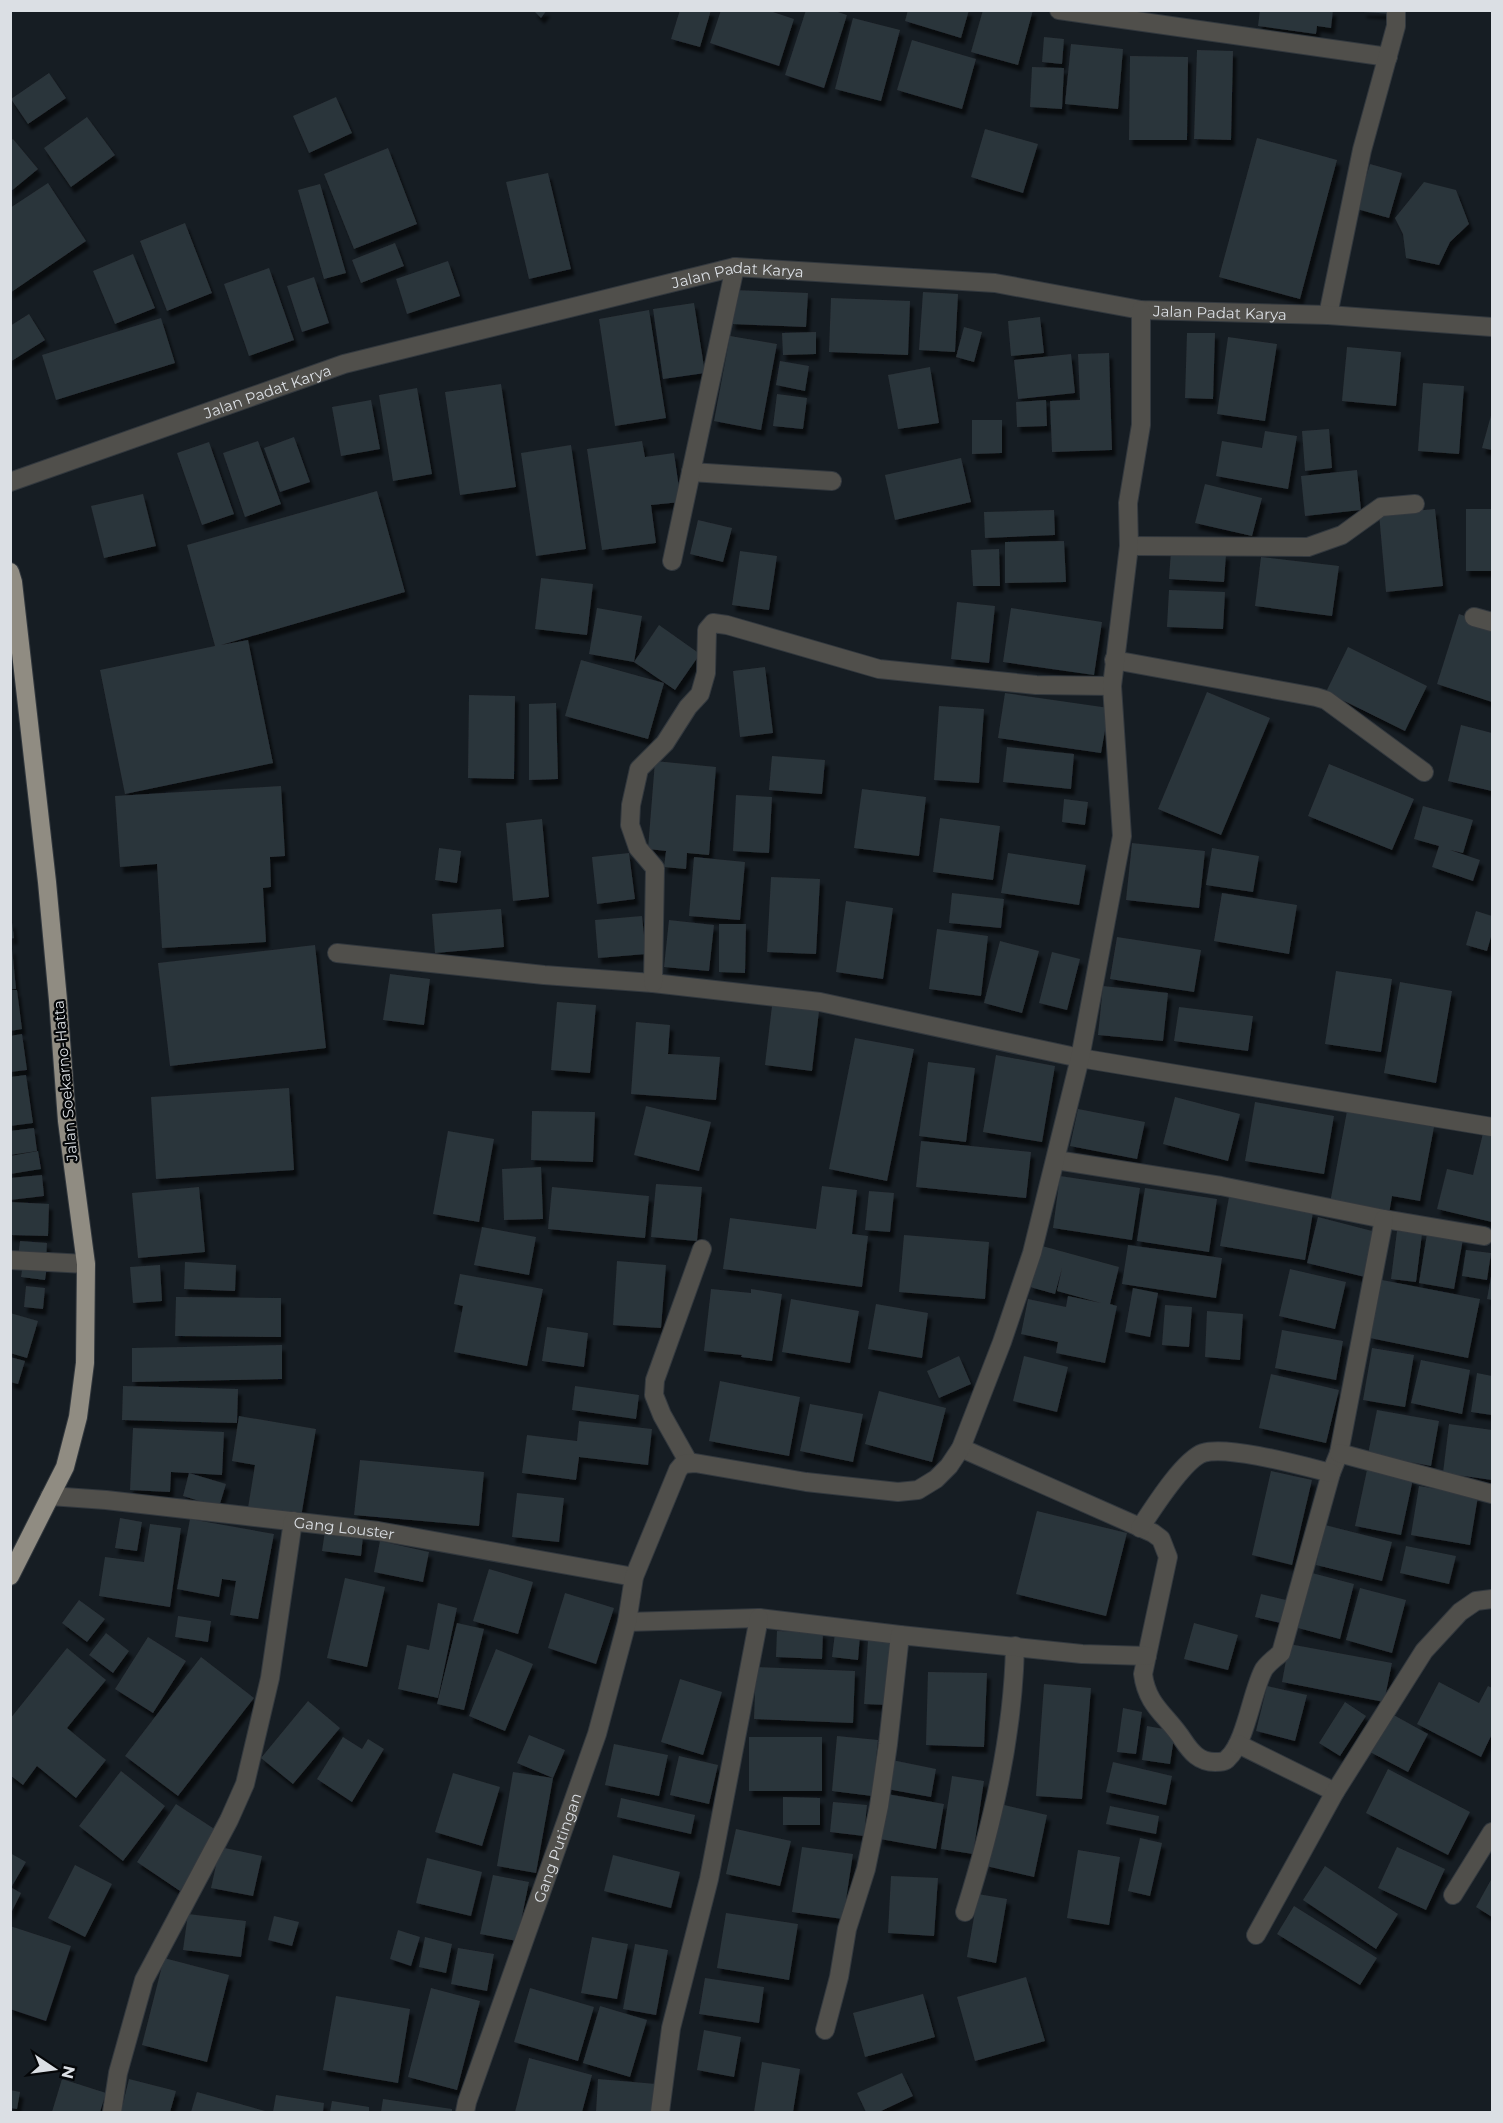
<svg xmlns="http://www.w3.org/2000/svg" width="1503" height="2123" font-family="Montserrat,sans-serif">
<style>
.building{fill:#2c343a;filter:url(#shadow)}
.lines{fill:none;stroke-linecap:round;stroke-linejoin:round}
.minor-casing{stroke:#32383e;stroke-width:20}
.trunk-casing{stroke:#32383e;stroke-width:20}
.minor{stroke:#504f4b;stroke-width:18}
.trunk{stroke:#908c82;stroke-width:18}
.labels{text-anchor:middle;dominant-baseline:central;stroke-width:4.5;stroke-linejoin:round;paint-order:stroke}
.street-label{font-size:15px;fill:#dbdfe4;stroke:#050709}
</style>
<defs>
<filter id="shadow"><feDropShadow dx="3.5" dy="6" stdDeviation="1.5" flood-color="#0009"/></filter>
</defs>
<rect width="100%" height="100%" fill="#161d23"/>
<path class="building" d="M533,10h14l-6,8z
M680,10h31l-11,37 -29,-8z
M721,10h46l27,9 -15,47 -69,-23z
M806,10h26l15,5 -23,73 -39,-13z
M908,10h61l-8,28 -56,-17z
M983,10h50l-15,55 -47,-13z
M1260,10h73l-2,18 -14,-2 -1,8 -58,-8z
M1363,10h30l-1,4 -29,-2z
M853,18l47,12 -19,71 -46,-12z
M1044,37l20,2 -2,25 -20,-2z
M912,40l64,19 -14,50 -65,-19z
M1071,44l52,5 -5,60 -53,-5z
M1197,50l36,1 -2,89 -37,-1z
M1130,56l58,1 -1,83h-58z
M1032,67l32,1 -2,41 -32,-2z
M49,73l17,25 -38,26 -17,-25z
M336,97l16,36 -43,20 -16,-37z
M87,117l28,38 -44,32 -27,-39z
M985,129l53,15 -15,49 -52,-16z
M1257,138l80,22 -37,139 -81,-22z
M13,139l25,30 -28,23v-51z
M388,148l29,76 -63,25 -30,-75z
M1370,164l32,9 -13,45 -32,-9z
M548,173l23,96 -42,10 -23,-97z
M1424,182l32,8 13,34 -19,18 -11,23 -33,-7 -3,-24 -8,-16z
M48,183l38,58 -76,52v-85z
M320,184l26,89 -22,6 -26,-89z
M185,223l27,70 -45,18 -27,-70z
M395,243l9,23 -43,17 -9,-23z
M133,254l22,54 -40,16 -22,-53z
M448,261l12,35 -53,18 -11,-35z
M269,268l25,72 -45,16 -25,-72z
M314,277l15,46 -27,9 -15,-46z
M733,290l75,3 -2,34 -74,-3z
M923,292l35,2 -3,58 -36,-2z
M831,298l79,3 -2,54 -79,-3z
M694,303l11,70 -42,6 -10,-70z
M649,310l17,108 -51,8 -16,-107z
M29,314l16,26 -35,22v-36z
M1040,317l4,36 -33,3 -3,-35z
M161,318l14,45 -119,37 -14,-45z
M964,327l18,5 -8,30 -18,-5z
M816,332v22l-33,1 -1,-22z
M1187,333h28l-2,66 -28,-1z
M730,336l47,8 -16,86 -47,-9z
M1228,337l49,7 -12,77 -48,-7z
M1347,347l54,5 -5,54 -54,-5z
M1109,353l3,97 -60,2 -2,-51 30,-1 -2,-46z
M1071,354l4,39 -57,6 -4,-39z
M780,361l29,5 -4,25 -29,-6z
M930,367l9,56 -41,6 -10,-54z
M1423,383l41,3 -5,68 -41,-3z
M501,384l15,103 -56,8 -15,-103z
M417,388l15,86 -39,7 -14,-86z
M777,394l30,4 -4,31 -30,-3z
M371,400l9,49 -39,7 -9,-49z
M1046,400l1,26 -30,1 -1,-25z
M1492,412v38l-10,-2z
M972,420h30v33l-30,1z
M1329,429l3,39 -27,3 -3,-40z
M1265,431l32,5 -9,53 -72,-13 6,-35 40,7z
M294,437l16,45 -30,10 -16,-44z
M258,441l23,63 -36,13 -22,-64z
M642,441l3,16 29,-4 7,49 -30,3 5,38 -54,7 -15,-101z
M209,442l25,72 -32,11 -25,-72z
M571,445l15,104 -50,7 -15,-103z
M961,458l10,44 -76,18 -10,-45z
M1357,470l4,40 -56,6 -4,-40z
M1205,484l57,14 -10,38 -57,-13z
M377,491l28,101 -184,53 27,-5 25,123 -148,31 -25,-124 115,-24 -28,-101z
M143,494l13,52 -52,12 -13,-52z
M1435,509l8,77 -57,6 -7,-78z
M1466,509h26v62h-26z
M1054,510l1,25 -70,3 -1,-26z
M698,520l34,8 -9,34 -33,-8z
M1064,541l2,41 -61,1v-41z
M999,549l1,37h-27l-2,-36z
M740,551l37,5 -8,54 -37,-5z
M1171,551l55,3 -2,28 -55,-3z
M1261,557l78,9 -7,50 -77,-10z
M541,578l52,6 -6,51 -52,-6z
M1169,590l56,2 -2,37 -56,-2z
M957,602l38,4 -6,57 -38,-4z
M597,608l45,8 -8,46 -45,-8z
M1011,608l91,14 -8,53 -91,-13z
M1459,614l33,11v77l-55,-18z
M659,625l41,29 -25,36 -41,-28z
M1348,647l79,39 -22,45 -79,-39z
M581,660l83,23 -16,56 -83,-23z
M765,667l8,66 -33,4 -7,-66z
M1207,692l63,26 -49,117 -63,-26z
M1005,693l104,15 -8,45 -103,-15z
M469,695l46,1 -1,83 -46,-1z
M556,703l2,76 -29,1v-76z
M939,706l45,3 -5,74 -45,-3z
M1461,725l31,8v58l-44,-10z
M1007,747l67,7 -3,35 -68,-7z
M772,756l53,4 -3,34 -53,-4z
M655,761l61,6 -7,88 -22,-2 -1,16 -22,-2 2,-16 -18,-2z
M1329,764l85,35 -22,51 -84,-34z
M281,786l4,70 -15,1 1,30 -8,1 3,54 -104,6 -5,-84 -37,3 -5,-71z
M862,789l64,8 -7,59 -65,-8z
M736,795l36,2 -3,56 -36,-2z
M1064,799l24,3 -3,23 -23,-3z
M1423,806l50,14 -10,33 -13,-3 30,10 -7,21 -41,-14 7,-21 -25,-7z
M940,818l60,8 -7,54 -60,-8z
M542,819l7,78 -36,4 -7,-78z
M1132,843l73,8 -6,57 -73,-8z
M439,848l22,3 -4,32 -22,-3z
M1212,848l47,8 -6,36 -47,-7z
M629,853l6,46 -38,5 -5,-47z
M1008,853l78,12 -7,40 -78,-12z
M694,857l51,5 -5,58 -51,-4z
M771,877l49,2 -4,75 -49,-2z
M952,893l52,6 -3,29 -52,-5z
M1222,893l75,12 -8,49 -75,-13z
M846,901l47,7 -10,71 -47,-7z
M501,909l3,38 -69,6 -3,-39z
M1476,911l16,5v17l-5,18 -21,-6z
M642,916l4,38 -48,4 -3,-38z
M669,920l45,5 -5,46 -45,-4z
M10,922h2l2,16 -4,1z
M719,924h27l-1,49 -26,-1z
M937,929l51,7 -7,60 -52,-7z
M1117,937l84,13 -7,42 -84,-13z
M1000,941l39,10 -17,62 -38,-10z
M315,945l11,103 -156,18 -12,-103z
M10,948h2l4,41h-6z
M1052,952l28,7 -13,51 -28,-7z
M1336,971l56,8 -11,73 -56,-8z
M390,974l40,5 -6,46 -41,-5z
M1400,982l52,9 -16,92 -52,-10z
M1103,986l65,7 -5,48 -65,-6z
M10,990h7l5,39 -12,2z
M557,1002l39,3 -6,68 -39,-3z
M772,1006l47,5 -7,60 -47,-6z
M1179,1007l74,9 -5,35 -74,-10z
M636,1022l34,3 -2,29 52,3 -4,43 -85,-6z
M22,1034l5,36 -17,2v-36z
M855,1038l59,11 -27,132 -58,-12z
M996,1055l59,11 -13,76 -59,-10z
M928,1062l47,6 -9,74 -47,-6z
M26,1075l7,48 -23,3v-49z
M289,1088l5,82 -138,9 -5,-82z
M1175,1097l65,17 -12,47 -65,-17z
M1255,1102l79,14 -10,58 -79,-13z
M646,1106l65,16 -12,49 -65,-16z
M1078,1109l67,13 -8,37 -67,-13z
M532,1111l63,1 -2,50 -62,-2z
M1347,1111l87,16 -14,74 -28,-5 -3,18 -59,-11z
M34,1128l3,23 -27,4v-24z
M1484,1129l8,2v91l-55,-13 10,-40 26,6z
M448,1131l46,8 -15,83 -46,-8z
M921,1141l110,11 -5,46 -110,-11z
M38,1151l3,18 -31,5v-18z
M541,1167l2,52 -39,1 -2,-51z
M42,1175l2,21 -34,4v-22z
M1060,1176l80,12 -8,52 -79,-12z
M656,1184l46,3 -5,54 -46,-4z
M822,1186l35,4 -5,44 16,2 -6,51 -139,-18 7,-51 86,11z
M199,1187l6,65 -67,6 -6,-65z
M552,1187l97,9 -4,42 -97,-9z
M1145,1188l72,11 -8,53 -72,-11z
M869,1191l25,2 -4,39 -25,-2z
M1229,1197l84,15 -8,48 -85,-14z
M10,1202l39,2 -1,32 -38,-1z
M1318,1217l58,15 -11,45 -58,-14z
M482,1227l54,10 -7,38 -55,-10z
M1397,1231l25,3 -6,48 -25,-3z
M1427,1234l36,5 -9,50 -35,-6z
M904,1235l85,7 -4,57 -86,-7z
M20,1241l27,2 -1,17 -28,-2z
M1128,1245l94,13 -6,40 -94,-14z
M1042,1246l77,21 -9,37 7,2 -12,57 -49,-10 2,-11 -37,-8 7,-35 38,8 2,-11 33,7 -44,-12 5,-23 -7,26 -25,-7z
M1466,1250l25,3 -4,27 -25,-4z
M617,1261l49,4 -5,63 -48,-3z
M185,1262l51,3 -1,26 -51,-2z
M23,1263l24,3 -2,14 -24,-3z
M160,1265l2,36 -29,2 -3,-36z
M1290,1269l56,13 -11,47 -56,-13z
M460,1274l83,15 -16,77 -73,-14 9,-46 -9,-2z
M1491,1277h1v23l-5,-1z
M1382,1280l98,19 -12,59 -98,-20z
M26,1286l19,2 -2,21 -19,-2z
M1133,1288l25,5 -8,44 -25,-5z
M711,1289l40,4v-4l31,5 -10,67 -31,-4 1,-2 -38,-4z
M176,1297l105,1v39l-106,-1z
M791,1299l68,12 -9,52 -68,-11z
M876,1304l52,9 -6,45 -54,-9z
M1165,1305l27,2 -3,40 -27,-2z
M1207,1311l36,3 -3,46 -35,-3z
M10,1313l28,8 -11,37 -17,-5z
M547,1327l41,6 -4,34 -42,-6z
M1282,1330l61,11 -7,39 -61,-12z
M282,1345v34l-150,3v-34z
M1372,1348l42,7 -9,52 -42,-7z
M959,1356l12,28 -32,14 -12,-27z
M1024,1356l44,11 -11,45 -44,-11z
M10,1357l15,4 -7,23 -8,-2z
M1421,1360l49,10 -8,44 -51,-11z
M1477,1373l15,3v39l-21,-3z
M1271,1374l68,16 -13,53 -67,-15z
M720,1381l80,16 -11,59 -80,-15z
M123,1386l115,3 -1,34 -115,-3z
M575,1386l64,9 -3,24 -64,-9z
M879,1391l67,17 -14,54 -67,-18z
M810,1404l53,10 -10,48 -53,-11z
M1377,1410l62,11 -8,45 -63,-12z
M239,1416l77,13 -15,88 -53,-9 7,-43 -23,-4z
M579,1421l73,8 -4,36 -69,-8 -3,23 -54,-7 5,-38 50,6z
M1449,1424l43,6v50l-49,-7z
M133,1428l91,4 -2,43 -51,-3 -1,20 -40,-2z
M360,1460l124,12 -5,54 -125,-11z
M1367,1470l46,9 -12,56 -46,-9z
M1271,1471l41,9 -20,85 -40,-10z
M189,1473l37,11 -7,23 -36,-11z
M1419,1486l59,10 -8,49 -59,-10z
M517,1493l47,5 -5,44 -47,-5z
M1037,1511l90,22 -21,83 -90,-22z
M120,1518l22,4 -5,29 -22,-3z
M190,1519l84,15 -16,85 -28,-4 6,-34 -14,-2 -3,18 -42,-8z
M150,1524l31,4 -11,79 -71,-11 6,-39 39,5z
M1325,1525l67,17 -10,39 -66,-16z
M325,1531l38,5 -2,20 -39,-5z
M380,1541l49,11 -6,30 -49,-10z
M1406,1546l50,10 -7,28 -49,-11z
M489,1569l44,13 -15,52 -45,-13z
M1312,1573l42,11 -14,55 -42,-11z
M345,1578l40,9 -18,80 -40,-9z
M1360,1588l46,12 -14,53 -46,-13z
M565,1593l49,15 -18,56 -48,-16z
M1261,1594l29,7 -5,23 -30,-7z
M79,1600l26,19 -18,23 -25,-19z
M438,1603l19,5 -19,90 -40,-9 9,-44 22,5z
M178,1616l33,5 -3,21 -33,-5z
M457,1623l27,6 -20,81 -27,-6z
M1194,1623l44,12 -10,35 -44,-11z
M777,1631l46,1 -1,27 -46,-2z
M106,1633l23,18 -16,22 -24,-18z
M835,1633l25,2 -2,25 -26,-3z
M148,1637l38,24 -33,52 -38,-24z
M868,1640l23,1 -3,64 -24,-1z
M1289,1644l103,19 -8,39 -102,-20z
M67,1648l39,32 -39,48 39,32 -30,38 -39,-32 -14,19 -13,-10v-56z
M496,1649l37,15 -28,67 -36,-15z
M201,1657l53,41 -76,98 -53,-40z
M756,1667l99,4 -2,52 -99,-4z
M928,1672l59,1 -3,74 -58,-2z
M680,1679l42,13 -19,63 -42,-13z
M1439,1682l40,21 9,-17 4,2v46l-11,23 -64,-33z
M1044,1684l47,4 -9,111 -46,-3z
M1267,1686l40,9 -12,46 -39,-10z
M308,1701l32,27 -47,56 -32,-26z
M1345,1702l21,14 -26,40 -21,-13z
M1123,1708l19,4 -6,42 -19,-2z
M1390,1713l38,21 -20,38 -38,-20z
M1147,1726l28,5 -5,33 -28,-4z
M529,1735l36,15 -12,28 -17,95 -39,-7 16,-94 40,6 -36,-15z
M837,1736l41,4 -6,56 -40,-5z
M343,1737l19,12 6,-10 16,10 -32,53 -35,-23z
M749,1737h73v54h-73z
M614,1744l54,11 -9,41 -54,-11z
M679,1756l39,9 -9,39 -39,-9z
M892,1760l44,9 -5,28 -44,-8z
M1113,1762l59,14 -6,29 -60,-13z
M1388,1769l82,43 -22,43 -82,-42z
M121,1771l44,35 -42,55 -44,-35z
M453,1773l47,14 -18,59 -47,-14z
M952,1776l32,5 -11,73 -32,-5z
M887,1794l57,10 -8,45 -56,-10z
M783,1797l37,1v27h-37z
M621,1798l74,17 -4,19 -74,-17z
M833,1802l34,3 -3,31 -34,-4z
M176,1804l43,28 -39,59 -43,-29z
M1000,1804l47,11 -13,62 -48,-11z
M1110,1806l49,10 -3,18 -50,-10z
M736,1829l55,12 -11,45 -54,-12z
M1140,1838l22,5 -12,53 -22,-5z
M220,1847l42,9 -9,40 -42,-8z
M802,1847l51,7 -10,65 -51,-7z
M1397,1847l48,22 -19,41 -48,-22z
M1078,1850l42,7 -11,68 -42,-7z
M10,1853l16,9 -14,24 -2,-1z
M613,1855l67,17 -9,36 -67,-17z
M427,1858l55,14 -11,44 -55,-13z
M75,1865l37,19 -27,53 -37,-19z
M1325,1866l73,48 -22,35 -73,-49z
M493,1875l36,7 -12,59 -37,-7z
M891,1876l47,2 -4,58 -46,-3z
M1492,1878v39l-16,-10z
M10,1887l11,6 -11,22z
M978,1894l29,5 -11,64 -29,-6z
M1294,1906l83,52 -17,27 -83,-51z
M726,1913l72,11 -9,56 -72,-12z
M188,1914l58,7 -5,36 -58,-7z
M274,1916l25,6 -7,24 -24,-6z
M10,1926l61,20 -25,75 -36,-12z
M398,1930l22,7 -9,29 -21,-7z
M425,1937l27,7 -6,29 -27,-6z
M592,1937l36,7 -11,55 -36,-6z
M635,1944l33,6 -12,65 -33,-6z
M458,1948l36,6 -7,37 -36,-7z
M164,1958l65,17 -22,87 -65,-17z
M1026,1977l19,64 -70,20 -18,-64z
M705,1978l59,9 -5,36 -60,-9z
M431,1988l49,13 -23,89 -49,-13z
M530,1988l64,19 -16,54 -64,-19z
M923,1994l12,43 -70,20 -12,-44z
M336,1996l74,13 -12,74 -75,-13z
M600,2006l47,14 -17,57 -47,-14z
M704,2030l37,7 -7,40 -37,-7z
M529,2058l63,17 -10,37h-67z
M762,2062l38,7 -7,43h-39z
M902,2073l11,23 -34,16h-13l-9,-19z
M62,2079l44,14 -6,19h-48z
M129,2079l47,12 -6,21h-49z
M598,2079l58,5 -3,28h-57z
M10,2090l10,2 -3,17 -7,-1z
M197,2092l68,19v1h-74z
M276,2095l48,8 -1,9h-50z
M383,2099l69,10v3h-71z
M332,2101l37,6v5h-39z"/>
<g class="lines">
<defs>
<g id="minor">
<path d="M1059,10l329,47"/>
<path d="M1328,315l34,-165 34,-124v-16"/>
<path d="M691,472l141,9"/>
<path id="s1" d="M10,482l334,-118 391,-97 260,16 146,27 187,5 164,12"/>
<path d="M1129,546l179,1 34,-12 39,-28 34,-3"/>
<path d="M672,561l63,-294"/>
<path d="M1474,617l18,5"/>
<path d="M1114,660l202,37 10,3 98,72"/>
<path d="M337,953l207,22 109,8 167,19 260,56 412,69"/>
<path d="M653,983l2,-115 -17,-20 -8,-23 1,-20 8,-36 26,-26 23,-36 12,-13 6,-21 1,-43 6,-7 14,2 152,44 157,16 76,1"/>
<path d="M1056,1160l165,26 163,33 100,17"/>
<path d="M10,1260l76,4"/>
<path d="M961,1448l192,85 8,6 7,18 -25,117c4,32 24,41 40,66 8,12 16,22 32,22 5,0 10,0 13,-4 18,-16 24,-68 36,-89 4,-6 12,-12 17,-16l50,-180 8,-20 45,-234"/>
<path d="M1339,1453l153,41"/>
<path d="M689,1463l-27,-48 -8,-20 1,-15 47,-131"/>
<path id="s2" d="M50,1496l56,4 272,31 256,46"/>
<path d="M1140,1528c12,-18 43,-68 63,-75 25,-8 100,13 128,20"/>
<path d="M627,1622l132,-4 141,17"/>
<path d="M1238,1744l97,48"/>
<path d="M1453,1895l39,-63"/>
<path d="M965,1912c27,-86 48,-174 50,-266"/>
<path d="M1256,1935l79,-143 89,-141 36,-39 16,-11 16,-2"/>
<path d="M825,2030l14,-53 8,-48 19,-60 13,-63 9,-62 12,-109 182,19 65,2"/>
<path d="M112,2112l6,-39 26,-93 85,-160 16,-36 25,-106 23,-157"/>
<path id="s3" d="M465,2112l2,-10 130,-368 30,-112 7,-45 44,-107 5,-6 12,-1 111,19 92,10 20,-2 18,-11 13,-13 12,-18 41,-106 30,-89 48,-195 42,-222 -10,-150 17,-140 -1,-43 13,-78v-115"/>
<path d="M660,2112l11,-84 38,-149 50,-261"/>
</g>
<path id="trunk" d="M10,572l3,10 34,300 11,118 9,121 19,143 -1,99 -7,54 -13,50 -55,109"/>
</defs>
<use href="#minor" class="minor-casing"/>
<use href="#trunk" class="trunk-casing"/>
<use href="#minor" class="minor"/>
<use href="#trunk" class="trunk"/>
</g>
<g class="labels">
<g class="street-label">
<text stroke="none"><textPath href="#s1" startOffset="759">Jalan Padat Karya</textPath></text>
<text stroke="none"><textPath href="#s1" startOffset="1245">Jalan Padat Karya</textPath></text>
<text stroke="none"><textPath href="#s1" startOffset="273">Jalan Padat Karya</textPath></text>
<text transform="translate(65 1081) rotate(-95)">Jalan Soekarno-Hatta</text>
<text stroke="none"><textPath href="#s2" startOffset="296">Gang Louster</textPath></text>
<text stroke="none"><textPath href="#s3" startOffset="280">Gang Putingan</textPath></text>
</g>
</g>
<rect width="1503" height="2123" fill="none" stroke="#dbdfe4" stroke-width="24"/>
<g transform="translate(54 2069) rotate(103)" stroke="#050709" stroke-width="4.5" paint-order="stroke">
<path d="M0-4.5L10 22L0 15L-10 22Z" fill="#dbdfe4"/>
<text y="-9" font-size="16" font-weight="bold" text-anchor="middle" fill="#dbdfe4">N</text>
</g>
</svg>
